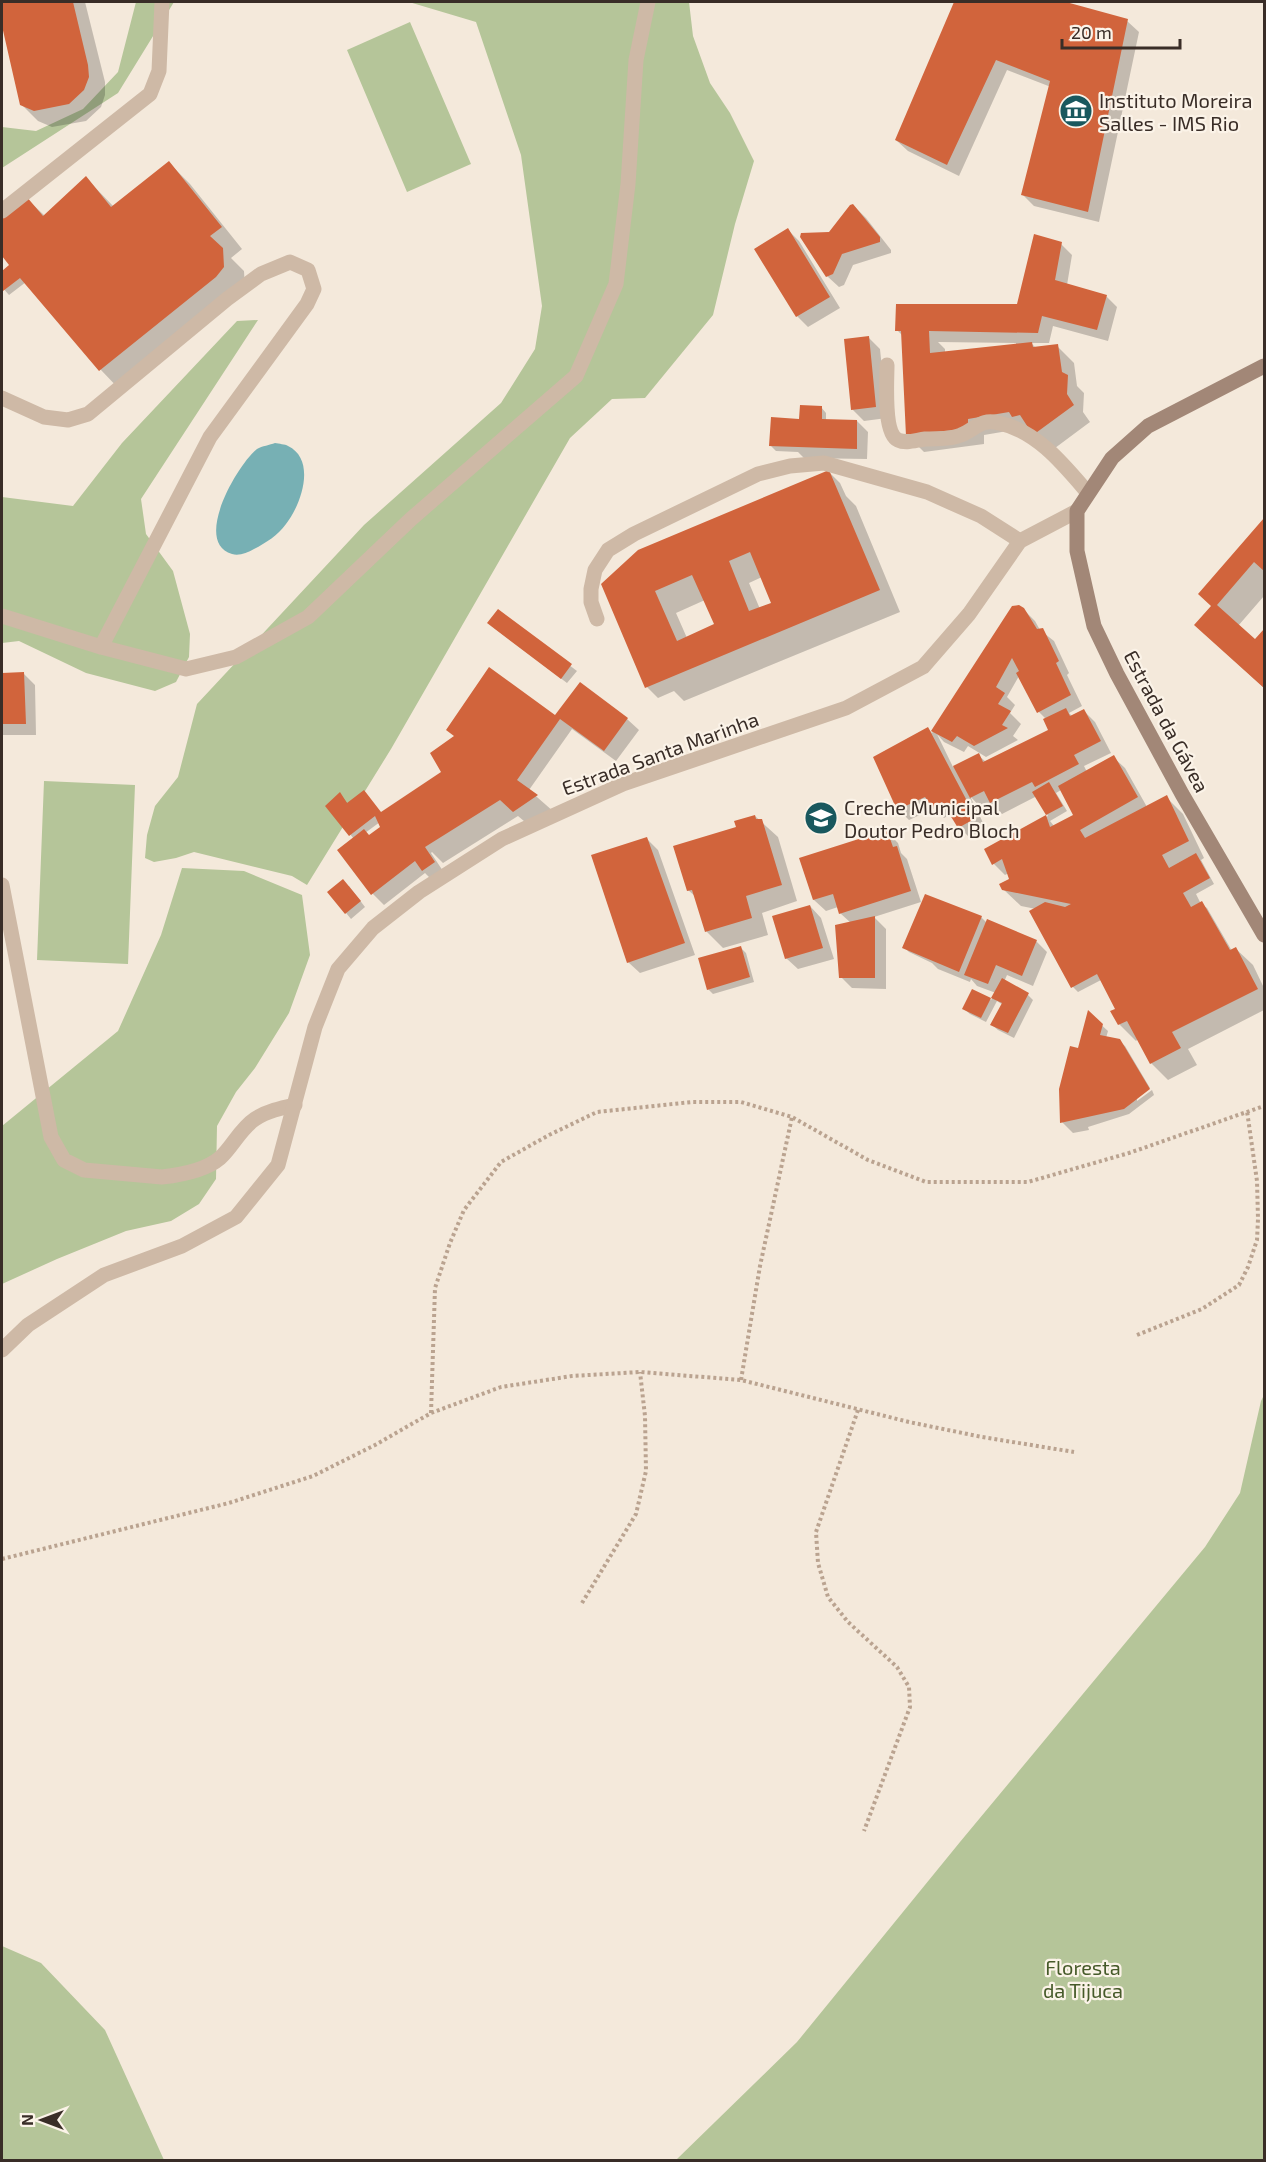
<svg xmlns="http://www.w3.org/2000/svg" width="1266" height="2162" font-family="'Exo 2',sans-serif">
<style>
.green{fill:#b5c599}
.water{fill:#77b0b4}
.shadow{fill:#0003;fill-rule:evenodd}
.building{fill:#d1643c;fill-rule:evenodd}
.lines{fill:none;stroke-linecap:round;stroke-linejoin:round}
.path{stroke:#baa390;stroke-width:4;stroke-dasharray:3 3;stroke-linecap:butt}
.lane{stroke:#ceb9a6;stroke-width:15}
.street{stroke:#ceb9a6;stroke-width:15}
.secondary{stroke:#a28777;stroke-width:15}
.labels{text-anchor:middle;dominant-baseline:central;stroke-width:4.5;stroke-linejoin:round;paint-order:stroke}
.poi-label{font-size:20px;fill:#392d27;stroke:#fbf3e8;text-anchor:start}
.street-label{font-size:20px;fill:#392d27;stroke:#fbf3e8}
.park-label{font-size:20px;fill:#465a29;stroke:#fbf3e8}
</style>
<rect width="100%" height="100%" fill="#f4e9db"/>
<path class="green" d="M136,2h38l-56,91 -116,75v-41l34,4 47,-22 35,-37z
M409,2h280l4,34 17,47 20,30 24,48 -19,63 -22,91 -68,83 -33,1 -42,39 -179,311 -84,136 -15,-9 -98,-24 -18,6 -22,4 -9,-4 2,-23 8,-29 23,-29 19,-73 167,-179 137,-122 34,-54 7,-43 -21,-151 -45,-133z
M410,22l61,142 -64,28 -60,-142z
M258,320l-117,179 5,35 27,37 17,63 -1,23 -13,25 -21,9 -69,-18 -67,-32 -17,2v-146l71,9 49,-63 115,-122z
M44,781l91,4 -7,179 -91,-4z
M182,868l62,3 58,24 8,60 -21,58 -34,55 -19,24 -19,34 -1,53 -17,25 -28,17 -45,10 -69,28 -55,25v-158l116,-95 43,-96z
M1264,1395v765h-588l121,-118 163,-200 245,-295 35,-54 21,-92z
M2,1946l39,17 64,67 59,130h-162z"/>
<path class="water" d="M275,443c4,1 10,1 13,3 29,14 13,59 -2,78 -8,11 -20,19 -32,25 -7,4 -15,7 -22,5 -40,-12 6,-90 25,-105 5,-3 13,-4 18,-6z"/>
<path class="shadow" d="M2,2h83l20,80v13l-4,12 -15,14 -34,6 -14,-6 -17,-17 -19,-84z
M956,2h105l66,19 12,11 -40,190 -65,-16 -11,-11 28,-108 -44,-17 -48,106 -51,-25 -12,-11z
M169,163l21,21 52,65 -11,9 13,13 1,18 -123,103 -21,-22 -75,-88 -17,13 -7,-8v-14l7,-6 8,5 -15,-18v-33l24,-23 19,18 41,-38 28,29z
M855,207l11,11 25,32v3l-38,12 -9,20 -5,2 -12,-11 2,-43z
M788,230l11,11 41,67 -32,19 -11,-11z
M1061,244l11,11 -5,30 39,11 11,11 -9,34 -55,-15 -4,17h-18l5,5 21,-2 17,17 3,23 7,7 -1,19 7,10 -39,29 -25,-23 -42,7v9l-60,8 -17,-17 -4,-99 -6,-6 121,-24zM938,342l78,1v2l-71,8v-4z
M869,338l11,11 7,69 -23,3 -12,-12z
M821,407l5,6v7l31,1 11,11 -1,27 -63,-1 -6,-6 -22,-1 -5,-5z
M829,472l11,11 6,13 10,10 44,106 -216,89 -10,-10 -16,7 -11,-11 -44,-103zM762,577l11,27 -13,5 -11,-26zM705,600l11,25 -29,13 -11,-25z
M1264,521v75l-26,30 17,15 9,-10v57l-68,-63 17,-19 -13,-12z
M1013,608l10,1 12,12 5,9 14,11 15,32 -2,2 15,31 -13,7 3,3 12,-5 11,11 16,31 -27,13 3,6 26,-15 12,11 22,39 19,-10 17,17 21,44 -3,2 13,24 -18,10 5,10 6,4 25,43 4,-2 17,16 11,23v22l-76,39 9,16 -29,15 -17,-17 -13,-24 -2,2 -17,-17 27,-30 -45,-14 -23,12 -5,-5 -37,-78 -15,-3 -18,-17 8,-10 -2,-6 -4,2 -11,-11 -8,-15 62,-33 -11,-20 -35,18 -10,-10 -10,5 -12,-13 16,33 -16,9 -11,-11 -8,-13 -7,4 -9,-10 -26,12 -11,-11 30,-81 4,5zM1019,676l20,36 7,7 4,12 -64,31 -8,-7 -25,12 -16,-33 7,8 20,10 4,-6 18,11 32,-17 -5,-4 8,-12 -11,-11 5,-8 -8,-8zM1061,790l14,25 -21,11 -4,-5 17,-10 -11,-18z
M498,611l79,60 -10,12 -73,-55z
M2,674h22l11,11 1,50h-34z
M580,684l47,35 12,11 -23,31 -44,-32 -43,61 25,22 -23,15 -13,-11 -75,47 -11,-11 -1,1 14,21 -11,8 -9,-9 -41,32 -11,-11 -34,-43 15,-12 -27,-33 13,-12 8,10 34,9 173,-96zM380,822l2,5 -13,10 -4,-4z
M755,816l23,21 19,64 -35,12 6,22 -45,13 -16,-16 -11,-35 -8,-7 50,-62z
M886,831l12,12 3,10 6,6 14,43 -47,15 12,12v60l-34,-1 -11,-11 10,-54 -11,-10 -2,-6 -12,4 -12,-11 -13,-41z
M647,839l11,11 37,105 -55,18 -12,-11z
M349,886l16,21 -14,12 -22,-27z
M810,906l11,12 13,41 -36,10 -12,-11z
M981,917l6,6 49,18 11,11 -14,34 -26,-11 -3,7 24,13 5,5 -19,38 -16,-8 -6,-5 11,-20 -6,-4 -11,21 -16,-8 -6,-5 26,-10 1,1 5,-7 -19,-7 -6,-7 -1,3 -32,-13 -6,-6 -23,-11 -5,-5z
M740,947l6,6 8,29 -41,12 -5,-5z
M1088,1013l20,18 -2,7 13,3 6,5 25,42 -13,9v4l15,-11 2,5 -25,19 -41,13 1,3 -16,3 -11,-11 21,-72z"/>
<path class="building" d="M2,2h71l15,63 1,12 -5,13 -15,14 -35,7 -14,-6 -18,-79z
M954,2h112l62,17 -40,193 -67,-17 29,-114 -54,-21 -49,105 -52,-25z
M169,161l53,66 -12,9 13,12 1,19 -8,10 -117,94 -79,-93 -17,13 -1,-2v-18l7,-6 -7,-9v-37l24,-23 17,20 43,-40 25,31z
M853,204l27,33v5l-38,12 -9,20 -7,3 -26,-40 1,-4 28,-1 21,-27z
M788,228l42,69 -34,20 -42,-68z
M1034,234l28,8 -7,38 52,15 -10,35 -55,-14 -4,17 -109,-2 1,22 102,-11 1,5 25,-3 4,28 6,3 -1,19 7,11 -41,30 -13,-20 -8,2 -3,-5 -41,7v9l-62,8 -5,-105h-6l1,-27h121z
M869,336l7,71 -25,3 -7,-71z
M800,405l22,1v13l35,1v29l-88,-3 2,-29 28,2z
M829,470l51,120 -235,98 -44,-104 37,-34zM750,552l21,51 -22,8 -20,-50zM692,575l22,49 -37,17 -22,-50z
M1264,518v53l-10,-9 -37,43 38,34 9,-10v59l-70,-63 17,-19 -13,-12z
M1019,605l5,3 13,21 6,-1 16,33 -3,2 15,32 -34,18 -21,-40 3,-2 -7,-13 -16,29 9,6 -7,11 13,7 -9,14 6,3 -34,18 -17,-10 -5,6 -21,-11 81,-125z
M498,609l74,55 -11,15 -74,-56z
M489,667l66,48 25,-33 48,36 -24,33 -44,-32 -43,61 21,15 -25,17 -13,-12 -75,47 10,15 -13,9 -7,-10 -44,34 -34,-45 27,-21 5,6 11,-8 -5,-11 -26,20 -24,-30 15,-14 7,11 17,-13 17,22 60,-40 -11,-19 24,-17 -8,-6z
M24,672l2,52h-24v-51z
M1066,708l4,8 14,-7 17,32 -27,14 5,9 -44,23 -3,-5 -42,21 -6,-12 -14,7 -17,-32 26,-13 4,9 65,-32 -5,-11z
M928,727l48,91 -18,10 -16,-26 -10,5 -7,-10 -28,13 -24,-53z
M1114,755l24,42 -58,33 5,8 82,-43 22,46 -27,14 7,13 27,-15 14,25 -27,15 8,14 11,-6 28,49 6,-3 22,42 -86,43 9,16 -31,16 -23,-43 -9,4 -8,-14 5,-2 -18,-35 -26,14 -42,-77 16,-9 20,5 6,-3 -69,-14 -3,-6 10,-5 -7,-20 -10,6 -8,-16 62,-34 4,12 23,-12 -15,-29z
M1049,782l14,24 -17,9 -14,-23z
M755,815l1,4h6l20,66 -36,11 6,22 -47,14 -13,-42 -5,1 -14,-45 63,-19 -2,-6z
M887,830l6,17 4,-1 14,45 -72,23 -6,-20 -20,6 -14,-42z
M647,837l38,106 -58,20 -36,-108z
M343,879l18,22 -16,13 -18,-22z
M925,894l57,22 -23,56 -57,-24z
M810,905l13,43 -38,11 -13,-43z
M875,916v62h-36l-4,-53z
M987,919l50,21 -15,36 -26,-11 -8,19 -24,-9z
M741,946l9,31 -43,13 -9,-32z
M1002,978l27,15 -21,40 -18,-8 12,-22 -11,-5z
M972,989l19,9 -10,20 -19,-9z
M1088,1010l15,14 -3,11 20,4 30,50 -26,20 -64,14 -1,-34 11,-43 8,2z"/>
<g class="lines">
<path class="path" d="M1137,1335l65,-26 37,-24 9,-18 9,-27 1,-21 -1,-38 -10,-70
M741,1380l19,-114 32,-149
M858,1410l-42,122 2,31 10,34 20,25 49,45 12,20 1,20 -46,124
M431,1413l4,-125 15,-45 14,-33 37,-48 48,-27 48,-23 95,-10h49l51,15 76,43 58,22h102l101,-29 135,-47
M2,1559l227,-56 84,-27 62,-31 56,-32 70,-26 71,-11 68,-4 101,8 168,42 73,15 92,15
M582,1603l54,-89 10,-43 -1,-55 -5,-44"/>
<path class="lane" d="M2,211l148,-117 9,-23 3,-69
M887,365c0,16 -4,68 11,75 8,4 18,0 27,-1 12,-1 25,1 36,-4 15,-6 20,-17 38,-12 38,8 65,42 89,70
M2,398l42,19 24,3 20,-6 139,-115 34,-25 29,-12 18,8 6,19 -7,15 -97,133 -109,210
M2,616l99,31 85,22 50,-12 72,-40 103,-98 165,-143 40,-92 12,-100 8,-124 12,-58
M597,619l-6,-17v-13l4,-19 13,-20 26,-16 124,-60 32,-8 34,-3 103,29 54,24 39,25
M2,885l49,252 13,23 20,10 78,7c18,-2 44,-7 58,-19 13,-12 20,-29 35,-39 12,-8 26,-11 40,-14"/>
<path class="street" d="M2,1350l26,-25 76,-50 78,-29 54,-29 42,-52 37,-138 23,-58 35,-41 46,-36 83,-53 121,-55 223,-76 77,-41 46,-53 51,-73 57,-30"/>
<path class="secondary" d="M1264,366l-116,60 -36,32 -35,53v40l17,75 23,48 65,120 82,141"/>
</g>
<defs>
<symbol id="museum-disc" viewBox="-11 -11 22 22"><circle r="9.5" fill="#19585e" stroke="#fbf3e8"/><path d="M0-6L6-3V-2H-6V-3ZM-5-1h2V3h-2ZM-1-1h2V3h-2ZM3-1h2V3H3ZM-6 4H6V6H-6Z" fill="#fff"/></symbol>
<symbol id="school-disc" viewBox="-11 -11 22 22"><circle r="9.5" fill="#19585e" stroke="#fbf3e8"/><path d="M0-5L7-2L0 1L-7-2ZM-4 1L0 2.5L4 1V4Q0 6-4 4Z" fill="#fff"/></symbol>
</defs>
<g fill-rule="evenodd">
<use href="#museum-disc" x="1057" y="92" width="38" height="38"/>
<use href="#school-disc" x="802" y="799" width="38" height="38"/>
</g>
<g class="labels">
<g class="poi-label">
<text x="1099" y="100">Instituto Moreira<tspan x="1099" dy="23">Salles - IMS Rio</tspan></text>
<text x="844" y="807">Creche Municipal<tspan x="844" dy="23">Doutor Pedro Bloch</tspan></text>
</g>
<g class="street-label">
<text transform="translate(1167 721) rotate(62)">Estrada da Gávea</text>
<text transform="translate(660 753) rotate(-20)">Estrada Santa Marinha</text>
</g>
<g class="park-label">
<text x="1083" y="1967">Floresta<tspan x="1083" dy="23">da Tijuca</tspan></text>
</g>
</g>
<rect width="1266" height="2162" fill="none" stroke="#392d27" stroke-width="6"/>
<g transform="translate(42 2120) rotate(270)" stroke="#fbf3e8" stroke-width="4.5" paint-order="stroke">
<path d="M0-4.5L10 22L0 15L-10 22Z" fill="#392d27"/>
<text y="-9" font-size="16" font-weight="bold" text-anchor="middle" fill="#392d27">N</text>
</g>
<path d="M1062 39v9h118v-9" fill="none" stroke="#392d27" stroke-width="3"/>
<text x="1071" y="39" font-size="18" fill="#392d27" stroke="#fbf3e8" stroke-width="4.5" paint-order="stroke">20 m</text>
</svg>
